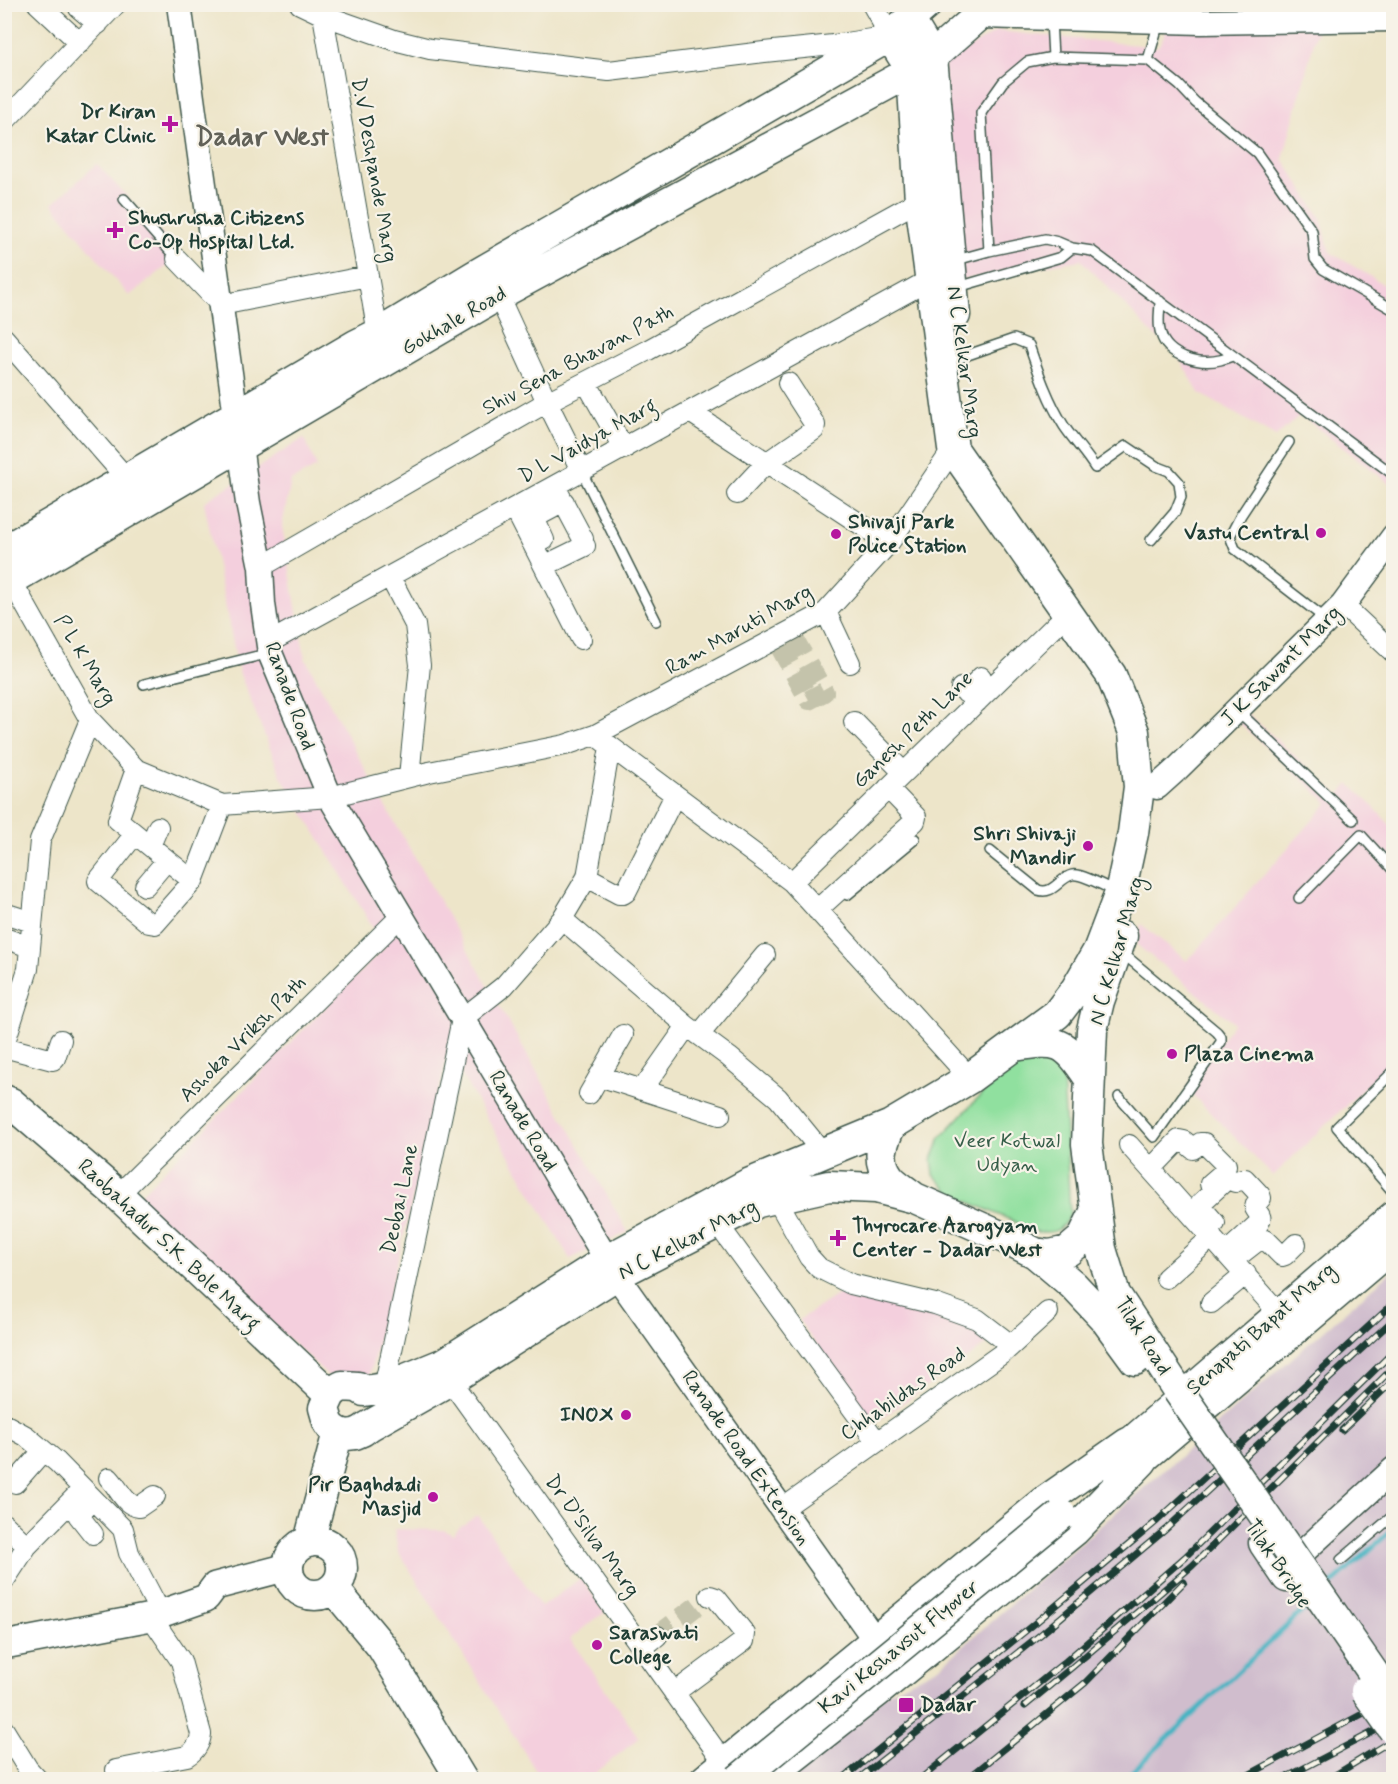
<svg xmlns="http://www.w3.org/2000/svg" width="1398" height="1784" font-family="Mynerve,sans-serif">
<style>
.built{fill:#f4cfdd}
.industrial{fill:#d0bdcd}
.green{fill:#90e09f;stroke:#588e6a;stroke-width:1.5}
.lines{fill:none;stroke-linecap:round;stroke-linejoin:round}
.stream{stroke:#45b3c2;stroke-width:4.5}
.minor-tunnel{stroke:#c4c3ab;stroke-width:20;stroke-dasharray:20 10;stroke-linecap:butt}
.service-casing{stroke:#3e564a;stroke-width:12}
.minor-casing{stroke:#3e564a;stroke-width:22}
.tertiary-casing{stroke:#3e564a;stroke-width:27}
.secondary-casing{stroke:#3e564a;stroke-width:30}
.primary-casing{stroke:#3e564a;stroke-width:33}
.service{stroke:#fff;stroke-width:9}
.minor{stroke:#fff;stroke-width:20}
.tertiary{stroke:#fff;stroke-width:24}
.secondary{stroke:#fff;stroke-width:27}
.primary{stroke:#fff;stroke-width:30}
.rail-casing{stroke:#1f3d34;stroke-width:7}
.rail{stroke:#f7f3e8;stroke-width:4.5;stroke-dasharray:14;stroke-linecap:butt}
.primary-bridge-casing{stroke:#3e564a;stroke-width:33;stroke-linecap:butt}
.primary-bridge{stroke:#fff;stroke-width:30}
.poi-dot{fill:#b5179e;stroke:#f7f3e8;stroke-width:2}
.labels{text-anchor:middle;dominant-baseline:central;stroke-width:4.5;stroke-linejoin:round;paint-order:stroke}
.poi-label{font-size:21px;font-weight:bold;fill:#1f3d34;stroke:#f7f3e8;text-anchor:start}
.street-label{font-size:21px;fill:#1f3d34;stroke:#f7f3e8}
.park-label{font-size:21px;fill:#365e49;stroke:#f7f3e8}
.district-label{font-size:27px;font-weight:bold;fill:#616158;stroke:#f7f3e8}
</style>
<rect width="100%" height="100%" fill="#f7f3e8"/>
<filter id="ink" filterUnits="userSpaceOnUse"><feTurbulence type="fractalNoise" baseFrequency=".0167" numOctaves="2"/><feDisplacementMap in="SourceGraphic" scale="12" xChannelSelector="R" yChannelSelector="G"/><feConvolveMatrix kernelMatrix="1 2 1 2 8 2 1 2 1" color-interpolation-filters="sRGB"/></filter>
<filter id="wash" filterUnits="userSpaceOnUse"><feTurbulence type="fractalNoise" baseFrequency=".008" numOctaves="4" result="noise"/><feDisplacementMap in="SourceGraphic" scale="24" xChannelSelector="R" yChannelSelector="G"/><feGaussianBlur stdDeviation="1.35" result="paint"/><feColorMatrix in="noise" values="0 0 0 0 0 0 0 0 0 0 0 0 0 0 0 0 0 1.4 0 .05"/><feComposite in="paint" operator="in"/></filter>
<g filter="url(#wash)">
<rect width="100%" height="100%" fill="#ede5c9"/>
<path class="built" d="M1318,26l-35,133 38,59 9,34 63,38v196l-93,-71 -24,22 -77,-44 -31,-54 -12,-2 -75,-77 -124,20 -13,-217 53,-32 161,16 10,-19z
M97,164l84,91 -52,41 -77,-92z
M304,438l13,29 -26,14 -9,45 23,132 76,140 247,434 -58,27 -122,-207 -80,330 -37,-4 -195,-179 249,-252 -104,-171 -42,-104 -35,-170z
M1247,713l92,82 10,-11 20,18 24,26v232l-120,116 -87,-88 48,-65 -97,-78 4,-21 46,37 141,-158 -91,-82z
M849,1287l122,33 18,23 -117,82 -73,-105z
M478,1515l63,92 40,-29 24,35 -9,5 -26,21 69,99 -51,41h-47l-143,-228 -4,-22 50,1 9,5 7,-8z"/>
<path class="industrial" d="M1393,1270v509l-613,1 108,-87 51,-26z"/>
<path class="green" d="M1041,1061l14,5 8,11 7,138c-10,16 -13,18 -32,17l-87,-38 -17,-19 -2,-16 9,-22 51,-54 34,-21z"/>
<g class="lines">
<path class="stream" d="M1326,1589l68,-61
M1123,1780l188,-177"/>
</g>
</g>
<g filter="url(#ink)">
<g class="lines">
<path class="minor-tunnel" d="M780,647l29,53 15,-8 -30,-53
M657,1636l53,-40"/>
<defs>
<path id="service" d="M1051,20l2,37
M1148,60l31,25 16,17 62,51 55,78 3,28 8,10 71,41
M124,199l53,60
M989,251l-8,-138 22,-31 24,-20 26,-5 95,3 11,-38
M953,261l36,-10 56,-12 13,3 14,6
M958,287l103,-30 11,-9 20,3 302,224
M1160,301c0,11 -3,23 1,33 6,22 38,31 59,26 4,-1 9,-3 13,-4
M959,358l55,-19 15,6c10,29 19,56 35,81 10,15 22,27 31,42l31,-22 30,20 13,5 10,11 2,15 -6,15 -24,28
M1289,442l-48,73 -11,21 5,13 92,71
M582,472l74,149
M144,684l126,-31
M1237,710l116,110
M990,851l48,39c16,5 21,-12 34,-15 9,-2 36,13 45,17
M847,895l68,-56
M1299,898l62,-63 33,36
M1394,1071l-57,56 57,66
M1119,1097l35,40 67,-95v-5l-4,-5 -97,-81
M1341,1560l53,-45"/>
<path id="minor" d="M38,4l42,39
M300,4l23,11 71,25 36,9 179,22 155,-19 69,-7 57,-9 -18,-32
M79,8l19,16
M323,15l55,319
M4,122l112,-118
M177,259l44,46 147,-29
M498,295l49,107 35,70
M4,338l123,141
M586,382l38,67
M690,412l199,131
M558,492l25,47
M737,494l29,-31 48,-33 1,-5 -27,-42
M515,509l66,130
M544,540l-10,-22 30,-16
M544,566l41,-20
M261,567l286,-165 101,-52 272,-150
M390,577l25,48 5,40 -11,112
M11,580l79,140 46,49 86,36 108,-8 99,-25 136,-27 30,-10 197,147 178,196
M1343,605l51,48
M826,612l24,51
M268,643l663,-364
M961,688l16,14
M966,693l15,-16
M854,722l50,51
M595,735l231,-123 63,-69 64,-94
M136,769l-18,51 75,61
M135,834l-37,47 51,42 6,1 38,-43 29,-76
M150,846l8,-19
M587,877l32,17h4l3,-2 49,-97
M792,882l276,-269
M145,886l22,-26
M817,910l98,-89 1,-4 -28,-29
M4,913l28,9
M562,919l125,107 42,31 49,41 45,55
M4,938l26,9
M699,1035l66,-80
M4,1045l24,-76 12,-128 50,-121
M4,1047l49,13 2,-2 6,-18
M599,1076l121,39
M642,1090l45,-64
M589,1094l34,-59
M1129,1145l150,168
M1151,1169l28,-29 5,1 9,8 7,-6h4l22,22 -1,6 -15,13
M118,1195l283,-279
M776,1198l33,59 10,11 32,16 84,20 42,15 34,26
M717,1223l160,219
M1215,1223l-14,-16v-4l26,-24 8,3 7,-3h3l15,16 1,3 -5,6 -1,4c3,6 8,8 4,15l-33,30
M1242,1253l18,-14 6,1 16,16 3,-1 11,-11
M1166,1278l46,-41
M1211,1303l35,-29
M450,1380l281,392
M384,1388l78,-369 42,-33 58,-67 25,-42 23,-130
M4,1424l22,12 31,26 66,67 6,24 32,61
M109,1478c10,10 15,27 30,29l16,-11
M15,1483l28,-32
M782,1509l221,-156 45,-41
M4,1524l23,22
M93,1534l-15,-19 16,-15
M4,1581l23,-35 56,-57
M642,1648l15,-12
M674,1693l70,-52 1,-7 -29,-36 -6,-2
M4,1730l24,39 10,11
M116,1770l71,-14c8,-5 13,-12 14,-22l-20,-73 -30,-44"/>
<path id="tertiary" d="M179,4l69,499 13,64 2,37 7,49 60,144 286,478 259,365
M980,16l221,6 193,-3
M1157,787l20,-18 166,-164 51,-69
M1281,1567l22,-15 91,-83"/>
<path id="secondary" d="M1128,1443l266,-229
M1142,1461l252,-214
M4,1645l147,-28 55,-19 9,-12 73,-19"/>
<path id="primary" d="M909,19l23,38 23,258
M890,36l22,35 8,129 33,249 158,226 23,57 5,55 -6,46 -13,60 -22,58 -22,38 -19,25 -87,64 -79,47 -143,59 -141,76 -162,103 -61,25 -20,3 -6,-4 -16,-1 -7,4 -5,5 -6,13 4,14 4,6 6,4 8,3 9,-1 7,-3 7,-5 81,-46 166,-105 142,-73 71,-16 47,2 39,10 94,42 26,13 15,2 18,-4 14,-12 14,-29
M4,551l352,-206 22,-11 96,-58 416,-240 37,-32
M4,584l494,-289 414,-224 20,-14 60,-53
M1122,936l-23,65 -7,29 -5,114 14,105 14,45 62,95
M1014,1046c45,-7 50,-6 76,33
M4,1100l7,3 107,92 212,200
M891,1125c-9,18 -15,35 -2,52 5,7 16,13 23,19
M1035,1253l38,32 32,34 30,41
M288 1568a27 27 0 1 1 54 0a27 27 0 1 1-54 0Z
M309,1542l29,-110
M1264,1543l23,34
M333,1588l49,59 80,133
M705,1780l343,-281 80,-56
M769,1780l16,-16 92,-72 197,-161 68,-70"/>
</defs>
<use href="#service" class="service-casing"/>
<use href="#minor" class="minor-casing"/>
<use href="#tertiary" class="tertiary-casing"/>
<use href="#secondary" class="secondary-casing"/>
<use href="#primary" class="primary-casing"/>
<use href="#service" class="service"/>
<use href="#minor" class="minor"/>
<use href="#tertiary" class="tertiary"/>
<use href="#secondary" class="secondary"/>
<use href="#primary" class="primary"/>
<defs>
<path id="rail" d="M1342,1430l52,-50
M1025,1706l46,-38 121,-102 202,-199
M841,1780l193,-156 123,-103 237,-218
M857,1780l183,-145 125,-105 229,-211
M919,1780l147,-119 119,-104 209,-206
M966,1780l119,-97 99,-101
M1239,1780l155,-83
M1281,1780l113,-59
M1327,1780l67,-41"/>
</defs>
<use href="#rail" class="rail-casing"/>
<use href="#rail" class="rail"/>
<defs>
<path id="primary-bridge" d="M1177,1389l217,314
M1366,1691l28,39
M738,1780l323,-265"/>
</defs>
<use href="#primary-bridge" class="primary-bridge-casing"/>
<use href="#primary-bridge" class="primary-bridge"/>
</g>
</g>
<g class="poi-dot">
<path d="M167 115h6v6h6v6h-6v6h-6v-6h-6v-6h6z"/>
<path d="M112 221h6v6h6v6h-6v6h-6v-6h-6v-6h6z"/>
<circle cx="1321" cy="533" r="6"/>
<circle cx="836" cy="534" r="6"/>
<circle cx="1088" cy="846" r="6"/>
<circle cx="1172" cy="1054" r="6"/>
<path d="M835 1229h6v6h6v6h-6v6h-6v-6h-6v-6h6z"/>
<circle cx="626" cy="1415" r="6"/>
<circle cx="433" cy="1497" r="6"/>
<circle cx="597" cy="1645" r="6"/>
<rect x="898" y="1697" width="16" height="16" rx="3"/>
</g>
<g class="labels">
<g class="poi-label">
<text x="156" y="112" text-anchor="end">Dr Kiran<tspan x="156" dy="24">Katar Clinic</tspan></text>
<text x="128" y="218">Shushrusha Citizens<tspan x="128" dy="24">Co-Op Hospital Ltd.</tspan></text>
<text x="848" y="522">Shivaji Park<tspan x="848" dy="24">Police Station</tspan></text>
<text x="1309" y="533" text-anchor="end">Vastu Central</text>
<text x="1076" y="834" text-anchor="end">Shri Shivaji<tspan x="1076" dy="24">Mandir</tspan></text>
<text x="1184" y="1054">Plaza Cinema</text>
<text x="852" y="1226">Thyrocare Aarogyam<tspan x="852" dy="24">Center - Dadar West</tspan></text>
<text x="614" y="1415" text-anchor="end">INOX</text>
<text x="421" y="1485" text-anchor="end">Pir Baghdadi<tspan x="421" dy="24">Masjid</tspan></text>
<text x="609" y="1633">Saraswati<tspan x="609" dy="24">College</tspan></text>
<text x="920" y="1705">Dadar</text>
</g>
<g class="street-label">
<text transform="translate(374 170) rotate(80)">D.V Deshpande Marg</text>
<text transform="translate(454 321) rotate(-30)">Gokhale Road</text>
<text transform="translate(578 360) rotate(-28)">Shiv Sena Bhavan Path</text>
<text transform="translate(964 362) rotate(82)">N C Kelkar Marg</text>
<text transform="translate(588 441) rotate(-29)">D L Vaidya Marg</text>
<text transform="translate(739 630) rotate(-29)">Ram Maruti Marg</text>
<text transform="translate(85 660) rotate(59)">P L K Marg</text>
<text transform="translate(1281 666) rotate(-45)">J K Sawant Marg</text>
<text transform="translate(290 696) rotate(70)">Ranade Road</text>
<text transform="translate(913 730) rotate(-44)">Ganesh Peth Lane</text>
<text transform="translate(1117 951) rotate(-74)">N C Kelkar Marg</text>
<text transform="translate(243 1039) rotate(-45)">Ashoka Vriksh Path</text>
<text transform="translate(523 1121) rotate(59)">Ranade Road</text>
<text transform="translate(400 1199) rotate(-78)">Deobai Lane</text>
<text transform="translate(688 1240) rotate(-27)">N C Kelkar Marg</text>
<text transform="translate(169 1245) rotate(43)">Raobahadur S.K. Bole Marg</text>
<text transform="translate(1261 1329) rotate(-41)">Senapati Bapat Marg</text>
<text transform="translate(1143 1336) rotate(58)">Tilak Road</text>
<text transform="translate(903 1394) rotate(-35)">Chhabildas Road</text>
<text transform="translate(746 1458) rotate(55)">Ranade Road Extension</text>
<text transform="translate(592 1536) rotate(54)">Dr D'Silva Marg</text>
<text transform="translate(1278 1564) rotate(56)">Tilak Bridge</text>
<text transform="translate(899 1647) rotate(-39)">Kavi Keshavsut Flyover</text>
</g>
<g class="park-label">
<text x="1007" y="1141">Veer Kotwal<tspan x="1007" dy="24">Udyan</tspan></text>
</g>
<g class="district-label">
<text x="262" y="137">Dadar West</text>
</g>
</g>
<rect width="1398" height="1784" fill="none" stroke="#f7f3e8" stroke-width="24"/>
</svg>
